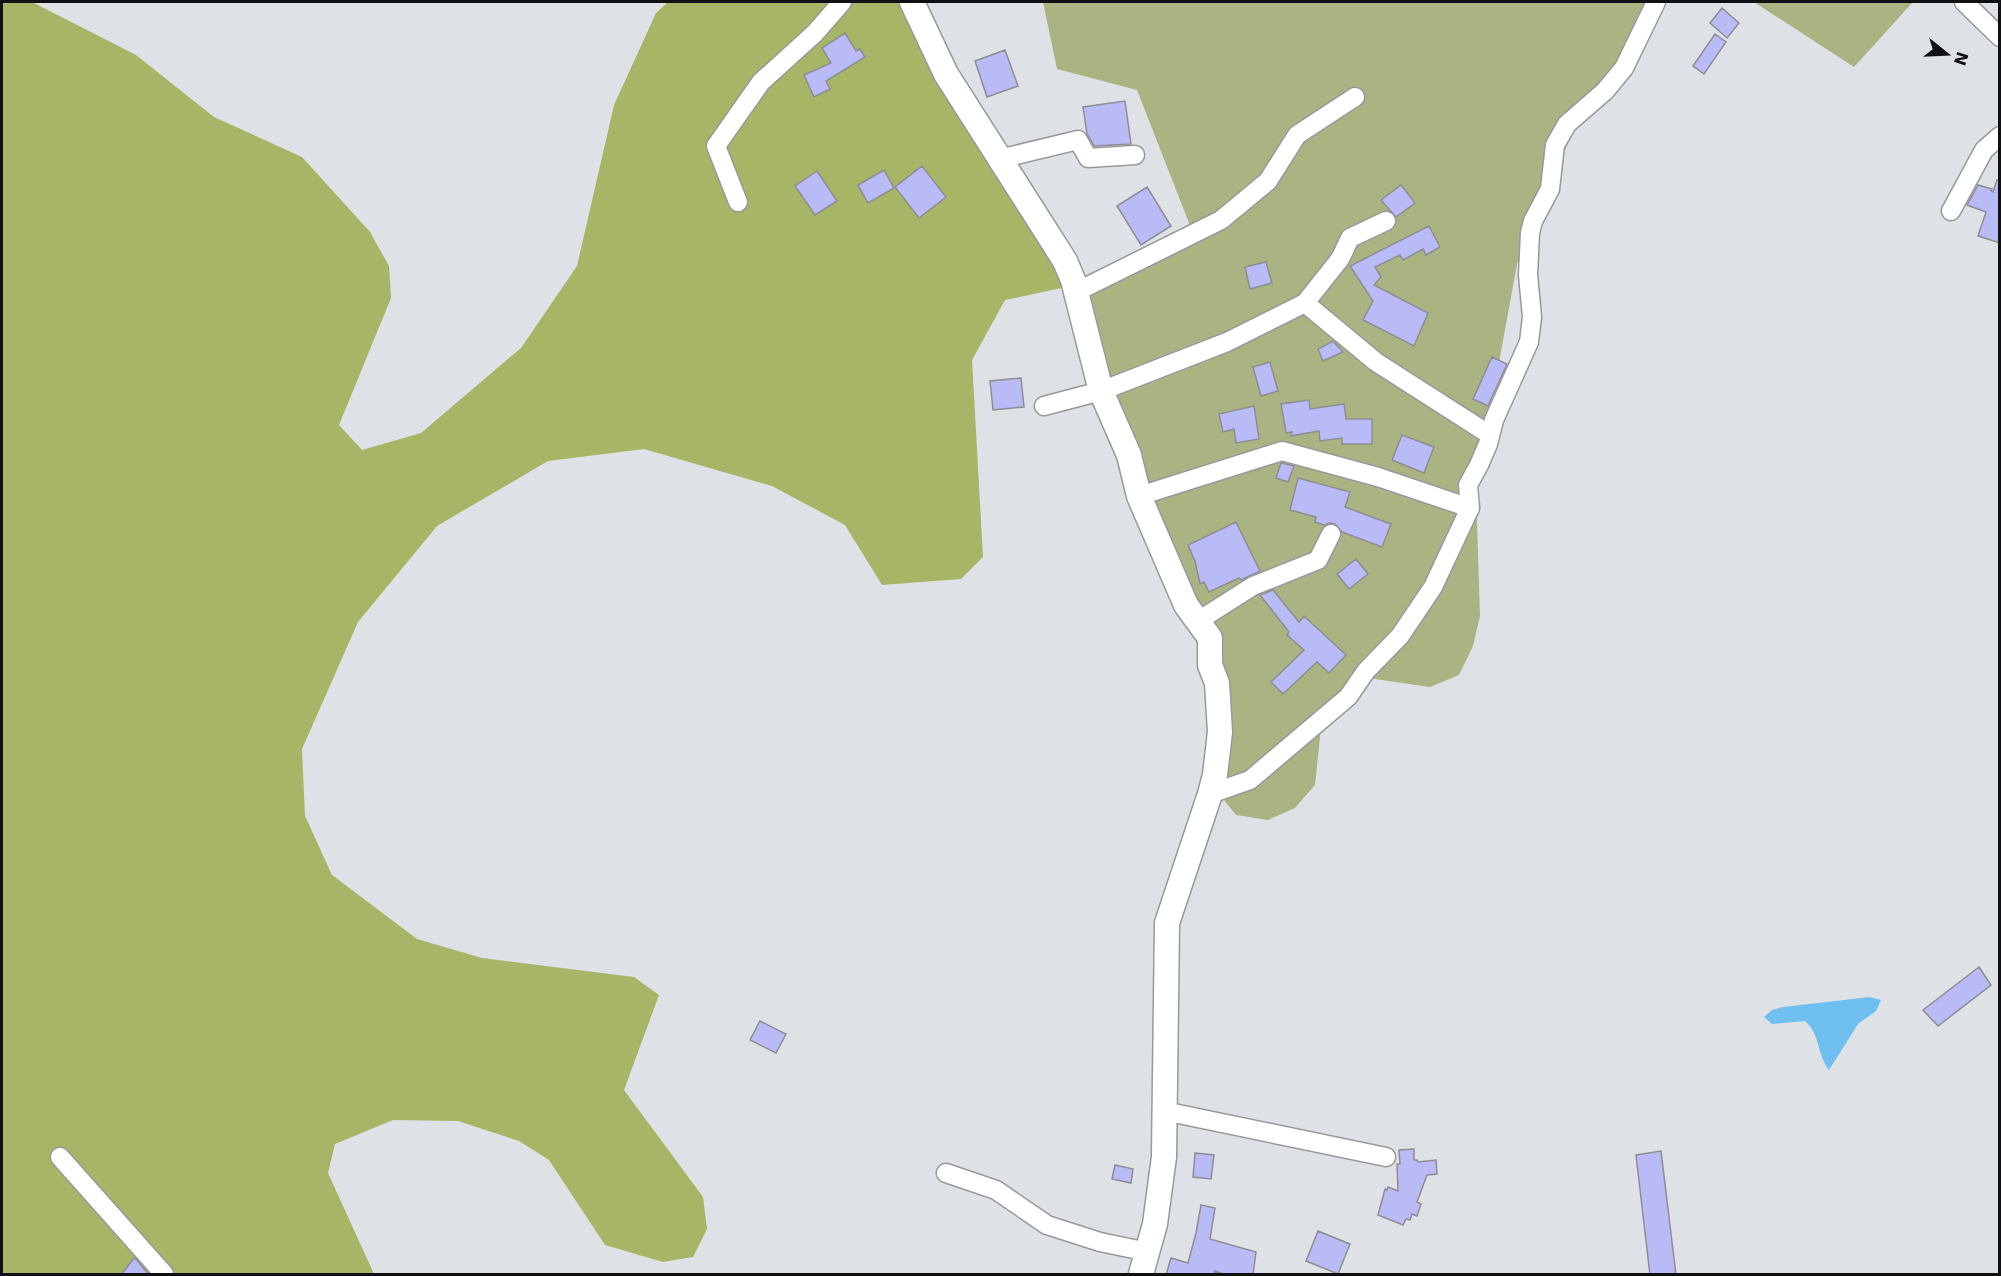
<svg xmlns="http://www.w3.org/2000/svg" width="2001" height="1276" font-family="'DejaVu Sans',sans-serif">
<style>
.green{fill:#aab483}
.forest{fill:#a6b566}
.water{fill:#6fc0f0}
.building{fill:#b8bbf6;stroke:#8d8e92;stroke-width:1.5}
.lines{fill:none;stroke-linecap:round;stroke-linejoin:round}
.street-casing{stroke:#97999e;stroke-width:21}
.secondary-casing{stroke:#97999e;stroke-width:27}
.street{stroke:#fff;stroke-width:18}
.secondary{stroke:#fff;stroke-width:24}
</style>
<rect width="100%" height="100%" fill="#dee1e5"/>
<path class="green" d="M1043,2h622l-84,110 -64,152 -41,225 4,127 -7,30 -14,29 -29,12 -62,-9 -27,13 -19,27 -7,67 -20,23 -27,12 -32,-5 -19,-24 -2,-51 -6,-69 -18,-56 -70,-155 -41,-176 111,-56 -54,-138 -80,-21z
M1754,2h159l-59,65z"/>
<path class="forest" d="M2,2h30l104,53 78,62 88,40 68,75 19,34 2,32 -52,127 23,25 59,-17 100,-85 56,-82 37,-161 42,-92 12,-11h248l164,282 -75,16 -33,60 11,197 -22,22 -79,6 -37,-60 -73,-39 -128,-37 -96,12 -111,65 -79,96 -56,127 3,67 27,59 85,64 65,19 152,19 25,18 -35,95 79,107 4,32 -14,28 -30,5 -58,-17 -56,-85 -30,-19 -61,-20 -65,-1 -58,24 -7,29 46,101h-372z"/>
<path class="water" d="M1870,997l11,3 -5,11 -18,13 -29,46c-13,-17 -8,-35 -24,-49l-33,3 -8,-7 8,-7 11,-3z"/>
<path class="building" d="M1722,8l17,15 -12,15 -17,-15z
M845,33l11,18 4,-2 5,8 -39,24 4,8 -16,8 -10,-22 27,-12 -9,-15z
M1715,34l11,8 -22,32 -11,-8z
M1005,50l13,36 -31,11 -12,-36z
M1125,101l6,43 -37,2 -7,-12 -4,-27z
M922,166l24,31 -27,21 -24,-31z
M884,170l10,18 -26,15 -10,-18z
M817,171l20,30 -22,14 -20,-29z
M1997,180l3,1v62l-22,-7 8,-24 -19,-7 11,-20 14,4 -1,2 2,1z
M1401,185l14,18 -19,14 -15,-17z
M1147,187l24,39 -30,19 -24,-39z
M1429,226l11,21 -14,8 -3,-6 -20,11 -3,-5 -25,12 6,10 -7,8 54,28 -14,33 -51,-26 10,-19 -23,-35z
M1266,262l6,21 -22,6 -5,-22z
M1333,341l10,11 -20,9 -5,-12z
M1492,357l15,7 -19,42 -15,-7z
M1270,362l8,29 -17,5 -8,-29z
M1021,378l3,29 -31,3 -3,-29z
M1309,400l1,9 34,-5 2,15h26v25h-30v-6l-22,3 -1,-10 -28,5 1,-4 -6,1 -5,-29z
M1254,406l5,33 -23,4 -2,-14 -11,3 -4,-18z
M1402,435l32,12 -10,26 -32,-13z
M1281,463l13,3 -6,16 -12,-4z
M1298,478l52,14 -5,15 46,17 -9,23 -40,-15 -7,-8 -5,-1 -6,2 -9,-3 1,-5 -26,-7z
M1236,522l24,49 -19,9 -2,-2 -30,14 -5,-10 -4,2 -5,-23 -7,-16z
M1356,559l12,15 -19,15 -12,-15z
M1273,590l26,32 5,-6 42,39 -17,18 -12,-11 -34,32 -12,-12 33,-32 -17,-15 2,-3 -29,-37z
M1979,967l12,18 -53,41 -15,-16z
M760,1021l26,13 -10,19 -26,-13z
M1414,1149v11h3l1,2 18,-2 1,14 -10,1 -10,27 4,2 -4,12 -5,-2 -2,6 -4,-1 -3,6 -25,-10 7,-26 2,1 1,-3 10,4 -1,-27h3l-1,-14z
M1661,1151l15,124h-26l-14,-120z
M1195,1153l19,2 -3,24 -18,-2z
M1115,1165l18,4 -2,14 -19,-4z
M1201,1205l14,3 -5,31 46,13 -3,23h-27l-11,-4 -1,4h-48l5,-17 17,5 8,-30z
M1318,1231l32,13 -12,30 -32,-13z
M134,1258l2,1 13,16h-28z"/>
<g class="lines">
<defs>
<path id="street" d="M1964,2l36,35
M999,159l79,-19 10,18 47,-3
M738,202l-22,-56 45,-64 54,-49 27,-31
M1951,211l33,-61 16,-14
M1076,292l145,-72 47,-39 29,-46 58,-38
M1305,303l71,59 114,73
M1044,406l57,-15 126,-49 78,-39 35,-44 10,-21 36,-17
M1139,496l143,-45 96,26 92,31
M1198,621l55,-35 65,-26 13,-26
M1210,794l40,-14 98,-83 18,-26 34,-35 33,-49 37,-79 -2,-23 11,-20 9,-21 6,-24 35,-78 3,-25 -4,-42 2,-42 3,-12 17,-32 5,-44 12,-21 38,-33 19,-23 32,-66
M1164,1111l222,46
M60,1157l104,117
M946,1173l50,17 51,35 53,17 48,10"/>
<path id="secondary" d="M912,2l34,72 119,187 8,19 28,111 28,64 10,41 47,109 24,33v27l7,18 3,49 -5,43 -5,19 -43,129 -3,234 -9,67 -14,50"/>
</defs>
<use href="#street" class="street-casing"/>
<use href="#secondary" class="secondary-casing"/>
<use href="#street" class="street"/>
<use href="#secondary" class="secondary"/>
</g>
<rect width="2001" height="1276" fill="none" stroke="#0f1011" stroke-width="6"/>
<g transform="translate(1947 54) rotate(108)" stroke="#dee1e5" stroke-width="4.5" paint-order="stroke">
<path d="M0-4.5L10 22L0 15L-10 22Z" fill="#0f1011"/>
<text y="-9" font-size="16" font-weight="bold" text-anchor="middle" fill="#0f1011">N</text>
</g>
</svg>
